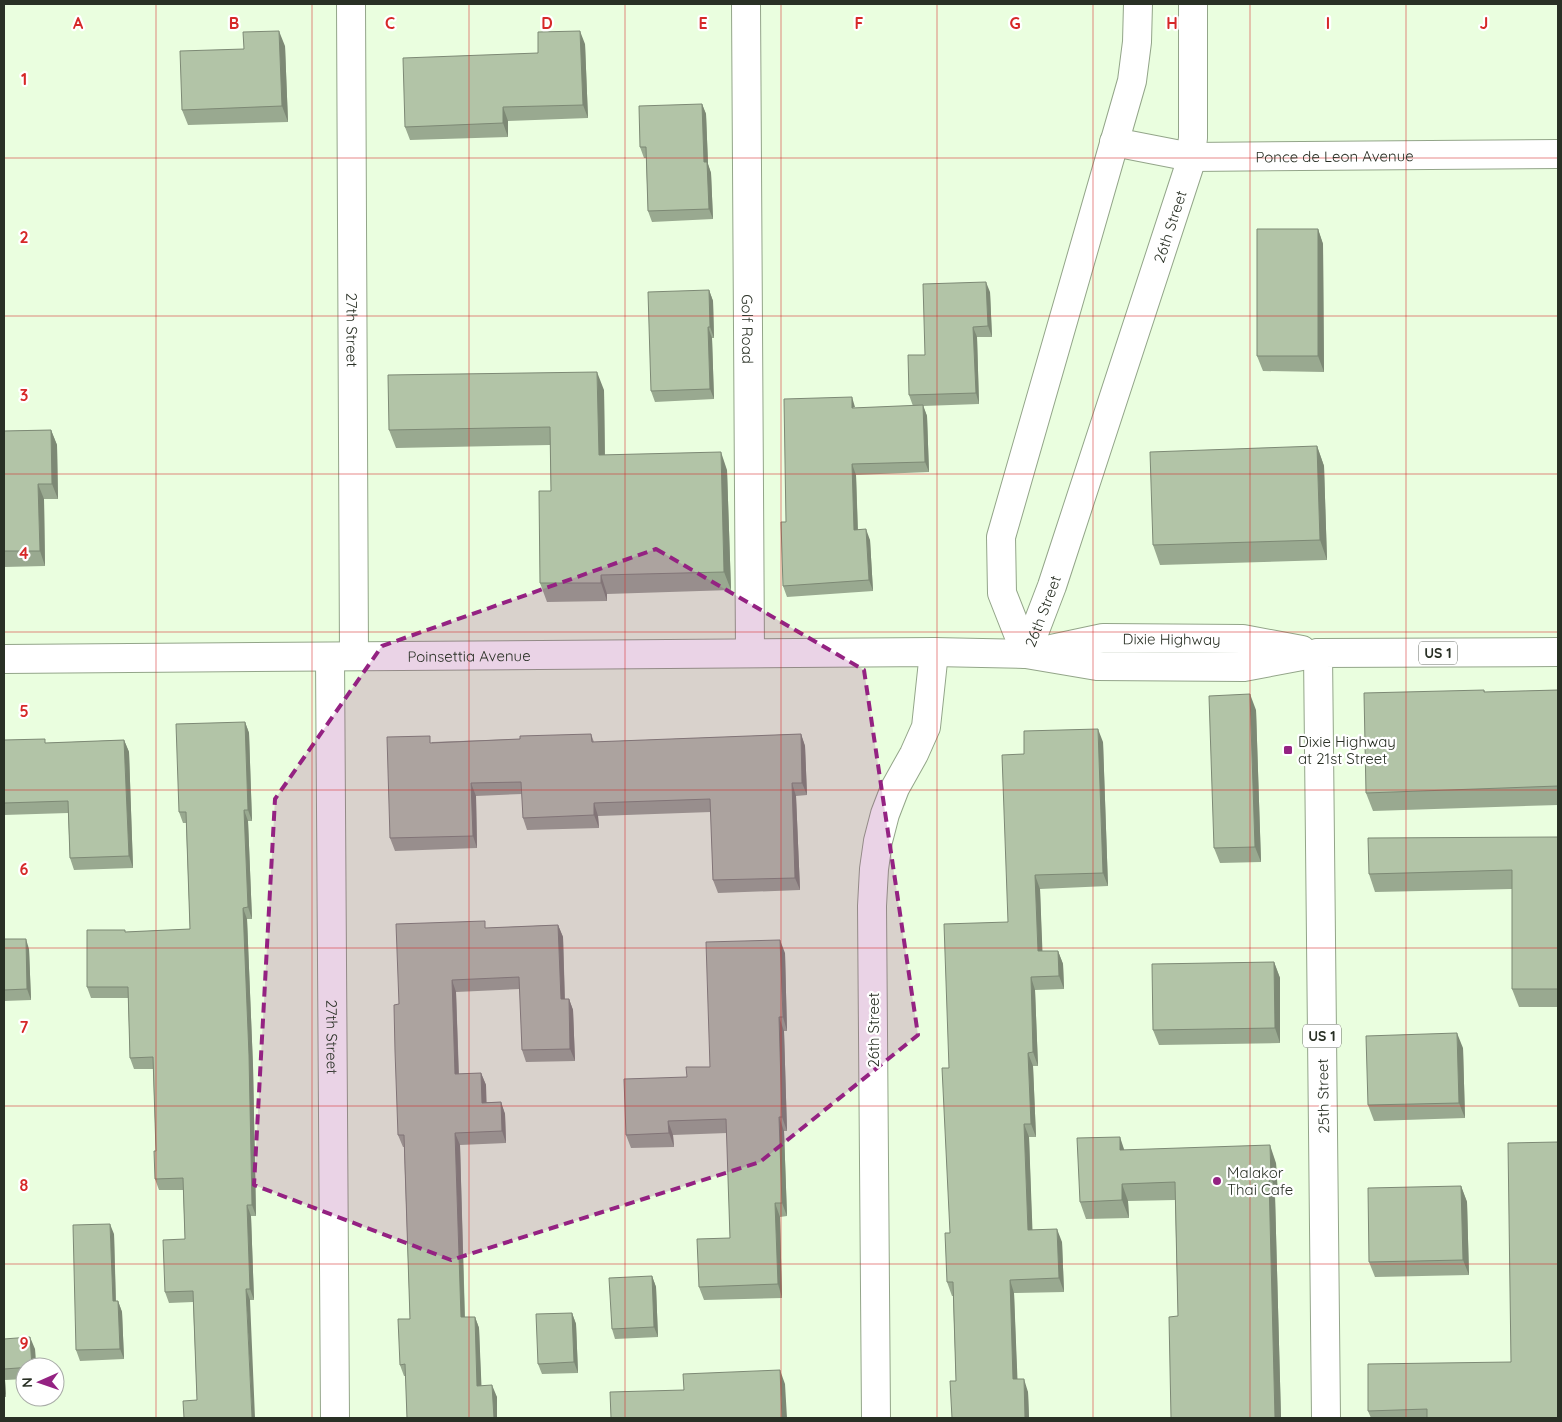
<svg xmlns="http://www.w3.org/2000/svg" width="1562" height="1422" font-family="Quicksand,sans-serif">
<style>
.lines{fill:none;stroke-linecap:round;stroke-linejoin:round}
.minor-casing{stroke:#93a589;stroke-width:30}
.major-casing{stroke:#93a589;stroke-width:30}
.minor{stroke:#fff;stroke-width:28}
.major{stroke:#fff;stroke-width:28}
.wall{fill:#99a990}
.shaded-wall{fill:#7d8975}
.building{fill:#b2c4a7;stroke:#7d8975}
.marked{fill:#942282;fill-opacity:0.2;stroke:#942282;stroke-width:4;stroke-dasharray:10 6;stroke-linejoin:round}
.grid{fill:none;stroke:#d62828;stroke-width:1;stroke-opacity:0.55}
.poi-dot{fill:#942282;stroke:#fff;stroke-width:2}
.labels{text-anchor:middle;dominant-baseline:central;stroke-width:4.5;stroke-linejoin:round;paint-order:stroke}
.shield{fill:#fff;stroke:#696e66;stroke-width:1}
.shield-label{font-size:14px;font-weight:bold;fill:#293025}
.street-label{font-size:15px;fill:#293025;stroke:#fff}
.poi-label{font-size:15px;fill:#293025;stroke:#fff;text-anchor:start}
.grid-label{font-size:16px;text-anchor:middle;font-weight:bold;fill:#d62828;stroke:#fff;stroke-width:4.5;stroke-linejoin:round;paint-order:stroke}
</style>
<rect width="100%" height="100%" fill="#eafedf"/>
<g class="lines">
<defs>
<g id="minor">
<path id="s1" d="M351,4l3,652"/>
<path id="s2" d="M746,4l4,649"/>
<path id="s3" d="M1114,142l77,15 367,-3"/>
<path id="s4" d="M1042,651l61,-13 140,1 59,11"/>
<path id="s5" d="M1026,654l26,-68 137,-419 4,-29v-134"/>
<path d="M1026,654l-24,-61 -1,-56 131,-456 5,-39 1,-38"/>
<path id="s6" d="M330,657l5,761"/>
<path id="s7" d="M4,659l930,-7 92,2 71,12 147,1 74,-14"/>
<path d="M876,1418l-4,-512 2,-37 4,-28 7,-27 10,-26 19,-34 12,-27 8,-75"/>
</g>
<path id="major" d="M1326,1418l-8,-765 240,-1"/>
</defs>
<use href="#minor" class="minor-casing"/>
<use href="#major" class="major-casing"/>
<use href="#minor" class="minor"/>
<use href="#major" class="major"/>
</g>
<path class="wall" d="M585,44l3,74 -80,3v16l-98,3 -5,-13 133,-74z
M285,46l3,76 -100,3 -6,-15 62,-61z
M702,104l4,10 2,50 3,9 2,46 -61,3 -4,-11 -2,-53h-2l-4,-11z
M1318,229l5,15 1,128 -61,-1 -6,-15z
M709,290l4,11 1,37h-2l2,61 -59,3 -4,-11z
M990,292l2,45h-15l2,67 -56,2 4,10 2,56 -73,3 2,55 12,10 3,51 -86,6 -4,-11 3,-64 69,-114 58,-2 -4,-11 16,-40z
M604,390l1,65 122,15 4,120 -124,4v7l-60,1 -7,-19 11,-92 -1,-46 -154,3 -7,-18z
M51,430l6,15 1,54h-14l1,67 -41,1v-136z
M1317,446l7,20 3,94 -167,5 -7,-20z
M1484,690l1,2 73,-2v115l-185,6 -7,-18z
M1256,710l5,152 -41,1 -6,-15z
M245,722l4,11 3,88h-4l4,98h-5l6,147 3,150h-5l3,84h-4l-53,100 -4,-98 -24,1 -4,-11 20,-53 -2,-49h-24l-4,-11 1,-28 -3,-82h-19l-4,-11 -2,-60h-37l-4,-11 39,-55 64,-3 -4,-106h-3l-4,-11z
M591,734l3,8 207,-8 4,12 2,49 -11,1 4,94 -82,3 -5,-13 -2,-68 -113,4 1,12 -72,2 -4,-12 -1,-24 -46,2 1,52 -82,3 -5,-13 42,-96 88,-3z
M4,740l42,3 78,-3 5,12 4,116 -59,2 -4,-12 -2,-45 -64,2z
M1103,742l5,144 -68,3 2,62h16l5,13 1,25 -29,1 3,76h-5l3,71h-7l3,93 30,12 2,50 -50,1 3,86 11,13 1,26h-77l4,-37 -3,-85h-1l-5,-14 3,-49 -1,-165 59,-146 16,-168z
M1558,837v170h-39l-7,-18v-100l-137,3 -6,-18z
M558,925l5,12 2,62h4l4,11 2,51 -49,1 -4,-12 -2,-61 -64,3 3,82 22,-1 5,12v17h15l4,12 1,29 -46,2 5,172h10l4,11 2,58 16,11v21h-90l-1,-42h-2l-4,-11 10,-46 -6,-172h-1l-5,-12 1,-131 88,-76z
M4,939l25,10 2,51 -27,1z
M785,953l2,78h-3l3,100h-3l3,85 -7,1 2,81 -78,2 -5,-13 31,-49 -3,-105 -54,2 1,12 -43,1 -5,-13 61,-58 23,-10z
M1274,962l6,16v65l-121,2 -6,-15z
M1463,1048l2,70 -91,3 -6,-16z
M1125,1150l151,13 2,33h-3l6,222h-110l7,-102 -3,-116 -47,1 1,17 -43,1 -6,-17z
M1461,1186l6,16 2,73 -94,2 -6,-15z
M114,1234l2,67h2l4,11 2,47 -44,2 -4,-11z
M652,1276l4,11 2,50 -43,2 -3,-10z
M572,1313l4,11 2,49 -36,1 -4,-10z
M4,1339l31,10 1,18h-11v12l-20,1 1,17h-2z
M1511,1362l47,56h-187l-3,-7z"/>
<path class="shaded-wall" d="M279,31l6,15 3,76 -6,-16z
M580,31l5,13 3,74 -5,-13z
M702,104l4,10 2,50 3,9 2,46 -4,-10 -5,-47z
M503,107l5,14v16l-5,-14z
M1318,229l5,15 1,128 -6,-16z
M986,282l4,10 2,45 -4,-11z
M709,290l4,11 1,37 -4,-11z
M708,327l4,11 2,61 -4,-10z
M973,327l4,10 2,67 -3,-11z
M597,372l7,18 1,83 -6,-18z
M852,397l3,10 -3,1z
M923,405l4,11 2,56 -4,-10z
M51,430l6,15 1,54 -6,-15z
M1317,446l7,20 3,94 -7,-20z
M721,452l6,18 4,120 -7,-18z
M852,464l4,11 2,65 -4,-10z
M38,484l6,15 1,67 -5,-15z
M866,529l4,11 3,51 -4,-11z
M601,575l6,19v7l-6,-18z
M1250,694l6,16 5,152 -6,-15z
M245,722l4,11 3,88 -4,-11z
M1098,729l5,13 5,144 -5,-13z
M801,734l4,12 2,49 -5,-12z
M124,740l5,12 4,116 -4,-12z
M471,783l5,13 1,52 -4,-12z
M792,783l4,13 4,94 -5,-12z
M594,803l4,13 1,12 -5,-13z
M244,810l4,11 4,98 -4,-12z
M1035,875l5,14 3,76 -5,-14z
M243,908l4,11 6,147 3,150 -4,-11z
M558,925l5,12 2,74 -4,-12z
M26,939l3,10 2,51 -4,-11z
M780,940l5,13 2,78 -4,-14z
M1058,951l5,13 1,25 -5,-13z
M1274,962l6,16v65l-5,-15z
M1031,977l4,13 3,76 -5,-14z
M452,980l4,12 3,94 -4,-12z
M569,999l4,11 2,51 -5,-12z
M779,1017l5,14 3,100 -5,-14z
M1457,1033l6,15 2,70 -6,-15z
M1028,1053l5,13 3,71 -5,-13z
M481,1073l5,12 1,29 -5,-11z
M501,1102l4,12 1,29 -4,-12z
M779,1117l5,14 3,85 -5,-13z
M668,1121l5,14 1,12 -5,-14z
M1024,1124l5,13 4,107 -5,-14z
M455,1133l5,12 5,184 -4,-12z
M1120,1137l6,18 -6,-5z
M1270,1145l6,18 2,33 -7,-18z
M1269,1179l6,17 6,222h-6z
M1122,1184l6,17 1,17 -7,-18z
M1461,1186l6,16 2,73 -6,-15z
M775,1203l5,14 2,81 -4,-14z
M247,1205l4,11 3,84 -4,-11z
M110,1224l4,10 2,78 -3,-11z
M1057,1229l5,13 2,50 -5,-14z
M652,1276l4,11 2,50 -4,-10z
M1010,1280l4,13 4,99 -5,-13z
M246,1289l4,11 5,118h-3z
M118,1301l4,11 2,47 -4,-10z
M572,1313l4,11 2,49 -4,-11z
M475,1317l4,11 3,70 -5,-12z
M30,1337l5,12 1,18h-4z
M780,1370l5,14 2,34h-5z
M4,1376l1,4 1,17 -2,-7z
M1024,1379l4,13 1,26h-4z
M492,1385l5,12v21h-3z"/>
<path class="building" d="M279,31l3,75 -100,4 -2,-59 64,-2 -1,-17z
M580,31l3,74 -80,2v16l-98,4 -2,-69 135,-5v-21z
M702,104l2,58h3l2,47 -61,2 -2,-64h-6l-1,-41z
M1257,229h61v127h-61z
M986,282l2,44 -15,1 3,66 -67,2 -1,-40h17l-2,-71z
M709,290l1,37h-2l2,62 -59,2 -3,-99z
M597,372l2,83 122,-3 3,120 -123,3v8h-61l-1,-92h12l-1,-64 -161,3 -1,-55z
M852,397v11l71,-3 2,57 -73,2 2,66 12,-1 3,51 -86,6 -2,-64h5l-2,-123z
M51,430l1,54h-14l2,67h-36v-120z
M1317,446l3,94 -167,5 -3,-93z
M1484,690v2l74,-2v96l-192,7 -2,-100z
M1250,694l5,153 -41,1 -5,-152z
M245,722l3,88h-4l4,97 -5,1 6,147 3,150h-5l3,84h-4l6,129h-68l-1,-17 14,-1 -4,-109 -28,1 -2,-52 22,-1 -2,-61 -28,1 -1,-28h2l-3,-94 -23,1 -2,-71h-41v-57h38v2l65,-3 -4,-117h-7l-3,-88z
M1098,729l5,144 -68,2 3,76h20l1,25 -28,1 2,75 -5,1 3,71h-7l4,106 29,-1 2,49 -49,2 3,99h11l1,39h-73l-2,-37h6l-3,-99h-6l-2,-49h5l-8,-165h7l-5,-144 64,-2 -6,-167 22,-1v-23z
M591,734l1,8 209,-8 1,49h-10l3,95 -82,2 -3,-81 -116,4v12l-71,3 -2,-36 -50,1 2,53 -83,2 -3,-101 43,-1v7l90,-4v-3z
M45,739v4l79,-3 5,116 -59,2 -2,-57 -64,2v-63z
M1558,837v152h-46v-119l-143,4 -1,-36z
M485,921v7l73,-3 3,74h8l1,50 -48,1 -3,-73 -67,3 3,94 26,-1 1,30 19,-1 1,29 -47,2 6,184h14l2,69 15,-1 2,33h-87l-2,-54 -5,1 -2,-46h12l-6,-184h-6l-3,-84 -1,-46 5,-1 -3,-80z
M4,939h22l1,50 -23,1z
M780,940l3,77h-4l3,100h-3l3,86h-7l3,81 -79,3 -2,-48 33,-1 -4,-119 -58,2 1,12 -43,2 -2,-56 63,-2 -1,-10h24l-4,-125z
M1274,962l1,66 -122,2 -1,-66z
M1457,1033l2,70 -91,2 -2,-69z
M1120,1137v13l150,-5 1,33 -2,1 6,239h-104l-2,-101 9,-1 -3,-134 -53,2v16l-42,2 -3,-64z
M1558,1142v276h-131v-9l-59,2v-47l143,-2 -3,-219z
M1461,1186l2,74 -94,2 -1,-74z
M110,1224l3,77h5l2,48 -44,1 -3,-125z
M652,1276l2,51 -42,2 -3,-51z
M572,1313l2,49 -36,2 -2,-50z
M30,1337l2,30 -28,2v-30z
M780,1370l2,48h-171l-1,-26 74,-2 -1,-16z"/>
<path class="marked" d="M656,549l208,121 54,365 -158,127 -309,98 -197,-75 21,-386 107,-153z"/>
<path class="grid" d="M156,4v1414M312,4v1414M469,4v1414M625,4v1414M781,4v1414M937,4v1414M1093,4v1414M1250,4v1414M1406,4v1414M4,158h1554M4,316h1554M4,474h1554M4,632h1554M4,790h1554M4,948h1554M4,1106h1554M4,1264h1554"/>
<g class="poi-dot">
<rect x="1283" y="745" width="10" height="10" rx="2.5"/>
<circle cx="1217" cy="1181" r="5"/>
</g>
<g class="labels">
<g class="shield">
<rect x="1419" y="641.5" width="38" height="23" rx="4"/>
<rect x="1303" y="1024.5" width="38" height="23" rx="4"/>
</g>
<g class="shield-label">
<text x="1438" y="653">US 1</text>
<text x="1322" y="1036">US 1</text>
</g>
<g class="street-label">
<text stroke="none"><textPath href="#s3" startOffset="222">Ponce de Leon Avenue</textPath></text>
<text stroke="none"><textPath href="#s5" startOffset="451">26th Street</textPath></text>
<text stroke="none"><textPath href="#s2" startOffset="325">Golf Road</textPath></text>
<text stroke="none"><textPath href="#s1" startOffset="326">27th Street</textPath></text>
<text stroke="none"><textPath href="#s5" startOffset="46">26th Street</textPath></text>
<text stroke="none"><textPath href="#s4" startOffset="131">Dixie Highway</textPath></text>
<text stroke="none"><textPath href="#s7" startOffset="465">Poinsettia Avenue</textPath></text>
<text transform="translate(873 1030) rotate(-90)">26th Street</text>
<text stroke="none"><textPath href="#s6" startOffset="380">27th Street</textPath></text>
<text transform="translate(1323 1096) rotate(-91)">25th Street</text>
</g>
<g class="poi-label">
<text x="1298" y="741">Dixie Highway<tspan x="1298" dy="17">at 21st Street</tspan></text>
<text x="1227" y="1172">Malakor<tspan x="1227" dy="17">Thai Cafe</tspan></text>
</g>
</g>
<g class="grid-label">
<text x="78" y="29">A</text>
<text x="234" y="29">B</text>
<text x="390" y="29">C</text>
<text x="547" y="29">D</text>
<text x="703" y="29">E</text>
<text x="859" y="29">F</text>
<text x="1015" y="29">G</text>
<text x="1172" y="29">H</text>
<text x="1328" y="29">I</text>
<text x="1484" y="29">J</text>
<text x="24" y="85">1</text>
<text x="24" y="243">2</text>
<text x="24" y="401">3</text>
<text x="24" y="559">4</text>
<text x="24" y="717">5</text>
<text x="24" y="875">6</text>
<text x="24" y="1033">7</text>
<text x="24" y="1191">8</text>
<text x="24" y="1349">9</text>
</g>
<rect width="1562" height="1422" fill="none" stroke="#293025" stroke-width="10"/>
<g transform="translate(40 1382) rotate(268)"><circle r="24" fill="#ffffff" stroke="#a9aca8"/>
<path d="M0-4L9 19L0 12L-9 19Z" fill="#942282"/>
<text y="-8" font-size="14" font-weight="bold" text-anchor="middle" fill="#293025">N</text>
</g>
</svg>
